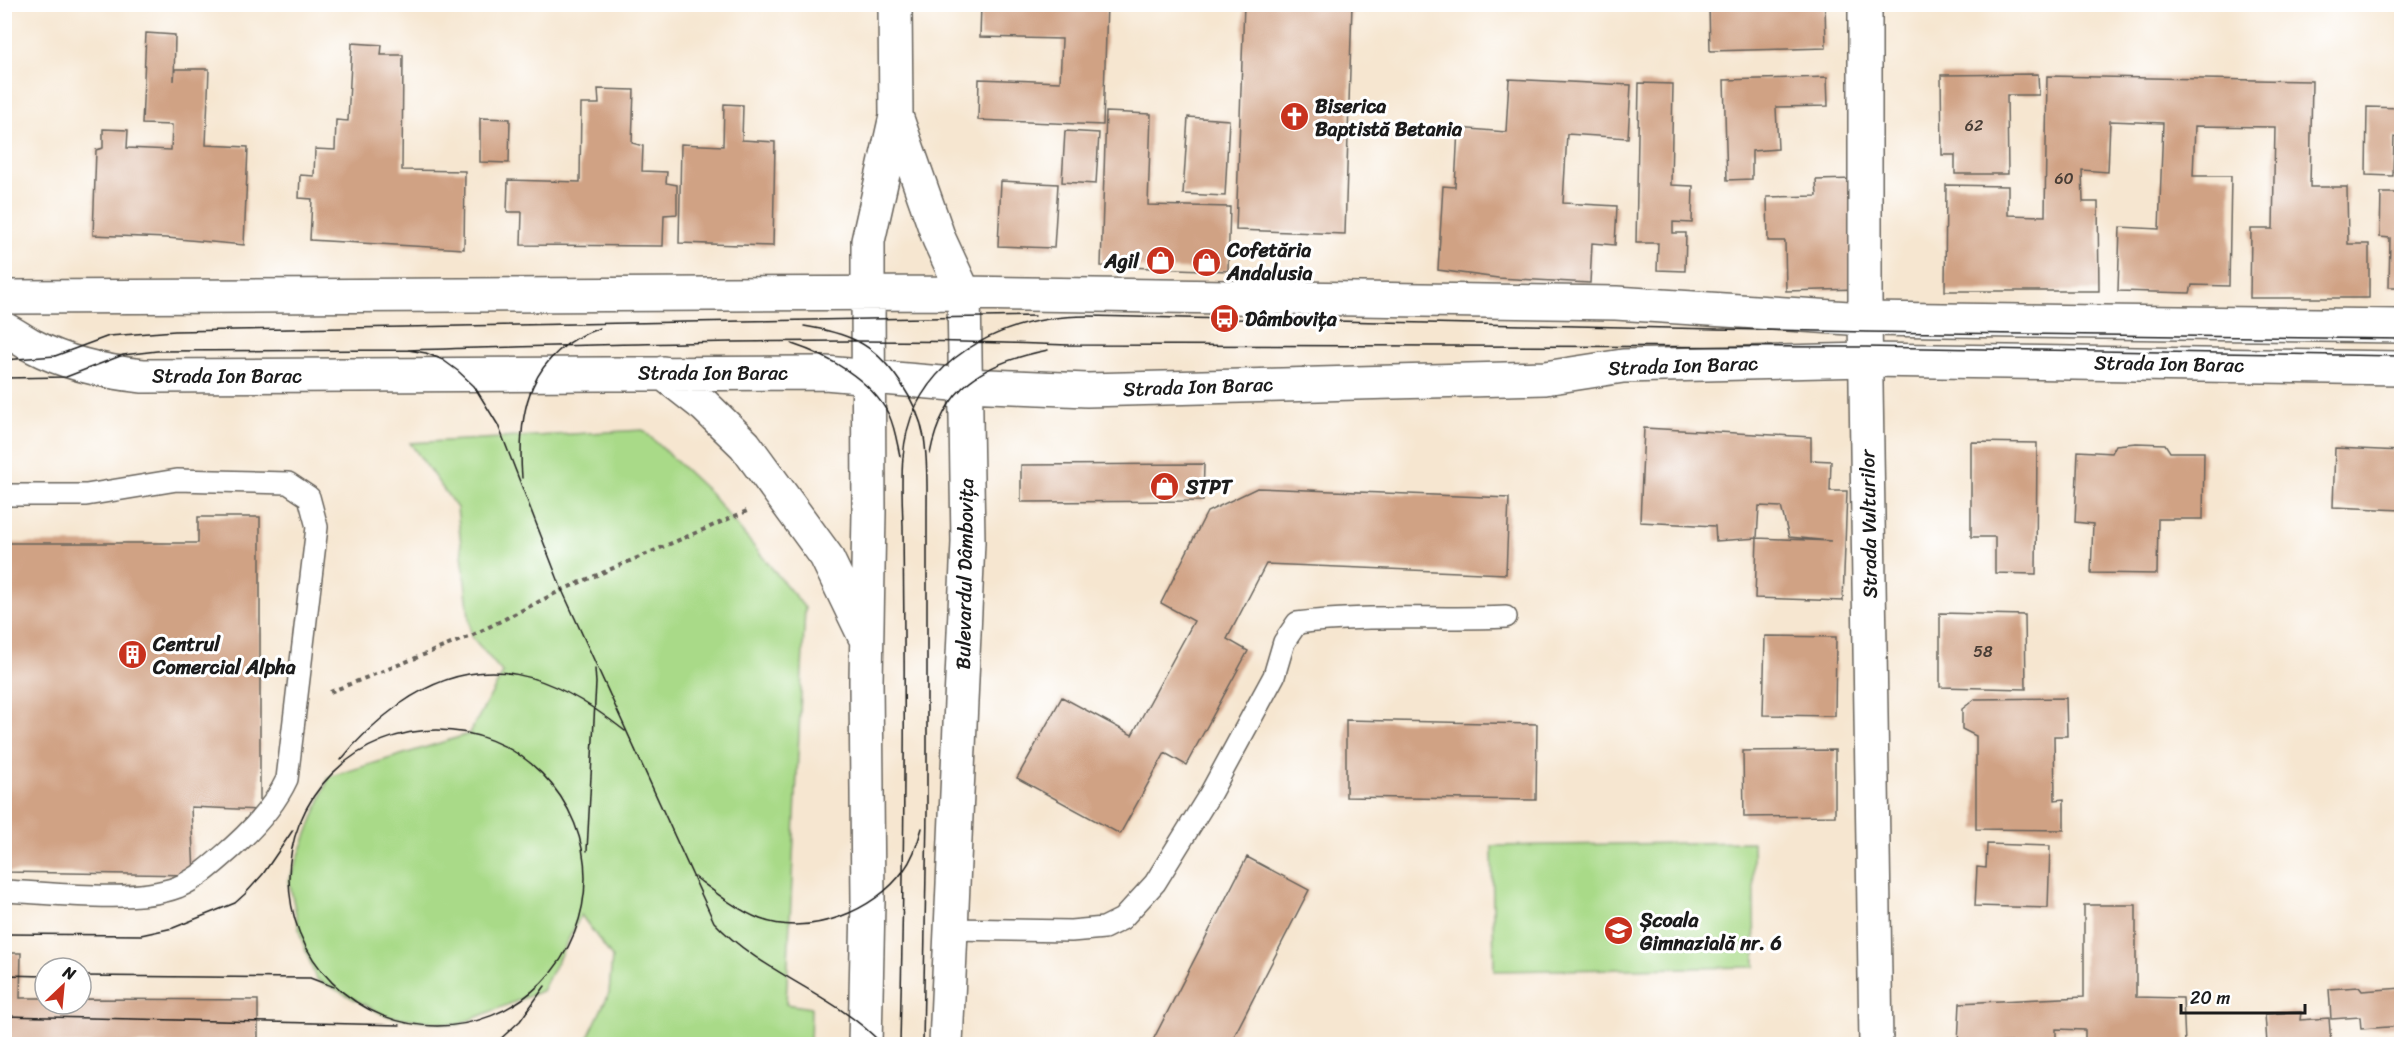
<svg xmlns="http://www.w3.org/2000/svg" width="2406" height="1049" font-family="Sriracha,sans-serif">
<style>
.green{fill:#a9da88;stroke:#627b52;stroke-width:1.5}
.building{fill:#d0a284;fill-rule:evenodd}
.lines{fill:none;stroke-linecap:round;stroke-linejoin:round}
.service-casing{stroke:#68635b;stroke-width:24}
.minor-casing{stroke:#68635b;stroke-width:36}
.tertiary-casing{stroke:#68635b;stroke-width:36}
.path{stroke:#68635b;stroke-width:4;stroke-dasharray:4.5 4.5;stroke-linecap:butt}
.service{stroke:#fff;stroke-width:21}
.minor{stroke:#fff;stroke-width:33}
.tertiary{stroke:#fff;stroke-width:33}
.tram{stroke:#1c1c1c;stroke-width:1.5}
.labels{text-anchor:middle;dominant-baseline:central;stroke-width:6;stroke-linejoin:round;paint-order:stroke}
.number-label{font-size:16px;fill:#493e36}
.poi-label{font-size:20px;font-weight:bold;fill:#1c1c1c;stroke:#fff;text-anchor:start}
.street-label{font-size:20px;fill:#1c1c1c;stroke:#fff}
</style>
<rect width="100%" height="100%" fill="#fff"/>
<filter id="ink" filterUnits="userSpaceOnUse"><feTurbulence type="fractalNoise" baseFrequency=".0167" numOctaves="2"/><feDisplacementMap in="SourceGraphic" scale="12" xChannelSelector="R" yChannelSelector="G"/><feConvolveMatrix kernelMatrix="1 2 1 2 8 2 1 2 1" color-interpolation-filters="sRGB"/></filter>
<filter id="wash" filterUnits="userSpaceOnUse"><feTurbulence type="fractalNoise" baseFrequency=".008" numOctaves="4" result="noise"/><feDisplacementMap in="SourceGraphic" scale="24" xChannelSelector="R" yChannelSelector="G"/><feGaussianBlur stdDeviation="1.35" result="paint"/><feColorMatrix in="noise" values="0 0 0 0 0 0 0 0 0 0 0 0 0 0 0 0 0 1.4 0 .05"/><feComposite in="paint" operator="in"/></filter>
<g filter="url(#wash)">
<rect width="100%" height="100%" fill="#f6e6d0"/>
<path class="green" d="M643,430l65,61 97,117 -19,396 25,4 -1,36h-225l24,-51 3,-36 -31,-42 -39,76 -85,34 -71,-9 -70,-37 -15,-42 -12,-56 40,-104 140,-43 34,-61 -32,-37 -14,-128 -47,-65z
M1753,842l2,125 -261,4 -2,-125z"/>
<g id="blocks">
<path class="building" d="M981,4h126l-4,121 -125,-5 1,-41 81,3 2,-43 -82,-2z
M1244,4h108l-7,230 -109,-4z
M1709,4h116l1,44 -116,3z
M146,33l29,2 -1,46 1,-12h34l-3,76 42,2 -4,98 -77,-7 -74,-3 3,-85 7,-2v-19l25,1 -1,18 44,2 1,-25 -30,-1z
M352,43l30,2 -1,10h22l-1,115 63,1 -1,78 -154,-9 2,-41 -13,-1 1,-23 14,1 1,-27 20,1 1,-30 12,1z
M2038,74l1,21h-32l1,79h-53v-19h-13l-1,-80z
M2047,76l265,5 -2,106h37l1,57h21v54h-119l1,-69h22l2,-102 -80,-1 -2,50h38l-2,110 -37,-1 -2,8 -72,-2 2,-64 39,2 4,-106 -53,-2 -2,51 -26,-2 1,32h15l1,89h-154l1,-106 62,1v29l37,1z
M1827,77l1,29 -52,1 2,42 -26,2v28l-25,1 -3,-100z
M1509,79l122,6 -3,53 -61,-4 -4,69 54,3 -2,39 -23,-2 -2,40 -92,-5 -60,-8 5,-84 12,1 3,-59 48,4z
M1639,83l34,1 -2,101 22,1 -1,37 -19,-1v11h13l-1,38 -28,-1 1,-27h-22z
M598,89l36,1 -2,53 11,3 -1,25 25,1 -1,11 11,2v29l-13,1 -1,31 -142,-1 1,-33h-15l1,-32 72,2 1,-78h18z
M724,104l19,1 -1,35 33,2 -2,104 -94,-3 2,-99 42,2z
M2367,107l35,1v30l-8,-1 -1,39 -27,-1z
M1106,112l45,2 -3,91 82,2 -2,64 -127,-5z
M1188,117l41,3 -4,76 -42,-2z
M480,118l30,1 -1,44 -29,-1z
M1065,131l34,2 -3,51 -34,-2z
M1854,179l3,110 -71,2 -1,-50h-17l-1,-44 50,-1 -1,-16z
M1001,181l57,3 -4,64 -56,-2z
M2381,193h21v94h-13l1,-49 -10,-1z
M1644,428l167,9v23l20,1 -1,30h17l-4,110 -88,-3 2,-60 -41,3 -1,-15 -75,-4zM1759,506l22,1 8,30 42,4 -74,-3z
M1971,442l66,1 -1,131 -41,-1v-36h-24z
M2136,443l29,1 5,8h34l-1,67h-45l-1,55 -66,-1 2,-49 -18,-2 3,-71 34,2 4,-8z
M2335,448l67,3v59l-69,-3z
M1204,464l-1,37 -182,1v-37z
M1257,488l252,10 -3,76 -240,-10 -39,75 21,12 -62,114 -21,-12 -45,81 -103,-56 45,-81 70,38 62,-114 -33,-18 46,-91z
M198,517h62v293l-69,-3 3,68 -190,-3v-329h194z
M1940,613l85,2 1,74 -86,-2z
M1765,636l71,1 -1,79 -72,-1z
M2066,698l1,38h-13l1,64 9,-1v31l-88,-1v-93l-14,-7v-20l13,-10z
M1346,720l191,4 -1,76 -190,-3z
M1835,750v66l-91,1 -1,-66z
M1987,844l63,2 -2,62 -73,-2 2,-39 9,1z
M1247,857l62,33 -79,154h-79z
M2084,905h52v92l47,1 2,46h-100v-14l-29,-1v13l-98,1 2,-40 124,-6z
M4,953h17l-1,45h25v6h36v-5l177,1v44h-254z
M2359,987l3,4 40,-3v38l-41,3 -1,-12 -29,2 -2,-30z
M2301,1012l-1,8 29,-2 2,26h-64l-2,-30z"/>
</g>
</g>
<g filter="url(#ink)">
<use href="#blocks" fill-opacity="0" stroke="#68635b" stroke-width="1.5"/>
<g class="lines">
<defs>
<path id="service" d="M4,495h82l91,-15 111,3 21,14 8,30 -30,252c-12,26 -33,49 -54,68 -17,15 -34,31 -55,40 -44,17 -126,6 -174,4
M951,929l120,2 33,-3 18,-9 33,-36 55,-89 64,-118 10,-34 13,-19c69,-9 140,-3 209,-6"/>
<path id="minor" d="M1865,4v315l11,725
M896,116l43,123 25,54
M868,292v-51l28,-125 -1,-112"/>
<path id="tertiary" d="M4,297l960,-4 652,10 249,16 537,7
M4,329c10,5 19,12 29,17 34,18 72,26 110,30l682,-3 140,12 122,5 458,-12 78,-12 244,-6 535,8
M663,373l42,33 40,39 81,111 38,79
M865,1044l3,-142 -2,-221 3,-169 -1,-220
M946,1044l22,-502 -4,-249"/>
</defs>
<use href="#service" class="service-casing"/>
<use href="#minor" class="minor-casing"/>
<use href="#tertiary" class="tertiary-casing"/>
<path class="path" d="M330,692l141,-56 91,-46 185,-79"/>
<use href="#service" class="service"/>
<use href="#minor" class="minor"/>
<use href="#tertiary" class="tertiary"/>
<path class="tram" d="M804,326c18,3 37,7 53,15 32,16 61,62 67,96 4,26 3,52 3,78v297l-4,232
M792,344c37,12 79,36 97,71 6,13 8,28 11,41
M408,350c220,-6 440,-14 660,-5l798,2 536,9
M4,360l51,-4 54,-20 66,-5 860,-15
M4,378l62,-1 57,-22 34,-4 251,-1 18,3 17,7 15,11 16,15 24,39 64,165 152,332c48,52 120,71 168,122
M930,454c13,-68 53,-91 118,-104
M522,478c-5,-67 7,-126 78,-150
M289 878a148 148 0 1 1 296 0a148 148 0 1 1-296 0Z
M341,760c17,-22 37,-40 59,-56 83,-58 153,-30 225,27
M587,851l9,-168 -1,-14
M695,877c20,15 42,33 65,42 49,18 114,-7 144,-49 9,-12 14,-27 18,-42
M4,934l137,1 32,-7 62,-25 10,-9 18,-20 30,-44
M4,975l41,1
M81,976l229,2 24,9
M4,1016l396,9
M495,1044l25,-23 25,-35
M900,1044c3,-136 5,-272 4,-408 0,-37 -1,-73 -1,-109 -1,-40 -5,-84 13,-121 31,-63 105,-90 172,-90l778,16 536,7"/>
</g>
</g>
<defs>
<symbol id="church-disc" viewBox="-11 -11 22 22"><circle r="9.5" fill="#c8321e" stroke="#fff"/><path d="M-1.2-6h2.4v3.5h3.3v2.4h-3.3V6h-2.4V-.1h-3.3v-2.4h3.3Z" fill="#fff"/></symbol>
<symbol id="shop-disc" viewBox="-11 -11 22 22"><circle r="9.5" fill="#c8321e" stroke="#fff"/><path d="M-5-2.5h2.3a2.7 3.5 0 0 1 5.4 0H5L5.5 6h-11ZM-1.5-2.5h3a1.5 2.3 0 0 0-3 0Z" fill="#fff"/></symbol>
<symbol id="bus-disc" viewBox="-11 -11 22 22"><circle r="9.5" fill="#c8321e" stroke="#fff"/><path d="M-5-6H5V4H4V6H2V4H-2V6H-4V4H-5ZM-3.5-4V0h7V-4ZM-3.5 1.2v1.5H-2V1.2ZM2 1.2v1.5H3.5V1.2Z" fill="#fff"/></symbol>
<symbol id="building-disc" viewBox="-11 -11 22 22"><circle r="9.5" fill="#c8321e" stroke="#fff"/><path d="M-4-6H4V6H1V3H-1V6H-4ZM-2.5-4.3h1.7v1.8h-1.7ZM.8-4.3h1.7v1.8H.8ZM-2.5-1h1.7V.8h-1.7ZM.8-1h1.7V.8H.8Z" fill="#fff"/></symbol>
<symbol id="school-disc" viewBox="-11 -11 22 22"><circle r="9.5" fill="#c8321e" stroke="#fff"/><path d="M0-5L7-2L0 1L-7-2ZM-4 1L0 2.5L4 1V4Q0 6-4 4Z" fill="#fff"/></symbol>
</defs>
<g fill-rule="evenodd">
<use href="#church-disc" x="1278" y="100" width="33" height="33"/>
<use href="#shop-disc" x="1144" y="244" width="33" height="33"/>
<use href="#shop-disc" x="1190" y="246" width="33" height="33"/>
<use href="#bus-disc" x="1208" y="302" width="33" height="33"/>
<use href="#shop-disc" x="1148" y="470" width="33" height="33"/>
<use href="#building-disc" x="116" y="638" width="33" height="33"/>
<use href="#school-disc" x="1602" y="914" width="33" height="33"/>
</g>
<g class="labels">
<g class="number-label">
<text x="1974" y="125">62</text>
<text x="2064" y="178">60</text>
<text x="1983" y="651">58</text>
</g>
<g class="poi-label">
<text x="1315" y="106">Biserica<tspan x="1315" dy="23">Baptistă Betania</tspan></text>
<text x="1227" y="250">Cofetăria<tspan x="1227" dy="23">Andalusia</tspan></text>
<text x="1139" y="261" text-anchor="end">Agil</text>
<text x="1245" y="319">Dâmbovița</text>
<text x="1186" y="487">STPT</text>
<text x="153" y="644">Centrul<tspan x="153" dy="23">Comercial Alpha</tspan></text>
<text x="1640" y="920">Școala<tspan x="1640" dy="23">Gimnazială nr. 6</tspan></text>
</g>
<g class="street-label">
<text transform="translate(2169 364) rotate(1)">Strada Ion Barac</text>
<text transform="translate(1683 366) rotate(-2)">Strada Ion Barac</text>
<text x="713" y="373">Strada Ion Barac</text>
<text x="227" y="376">Strada Ion Barac</text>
<text transform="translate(1198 387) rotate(-2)">Strada Ion Barac</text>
<text transform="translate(1869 524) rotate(-91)">Strada Vulturilor</text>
<text transform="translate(965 574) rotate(-89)">Bulevardul Dâmbovița</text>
</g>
</g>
<rect width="2406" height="1049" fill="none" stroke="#fff" stroke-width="24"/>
<g transform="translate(63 986) rotate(26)"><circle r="28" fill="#ffffff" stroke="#a4a4a4" stroke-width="1.5"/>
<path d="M0-4.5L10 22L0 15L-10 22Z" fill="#c8321e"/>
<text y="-9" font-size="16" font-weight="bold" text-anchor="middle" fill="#1c1c1c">N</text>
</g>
<path d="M2181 1004v9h124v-9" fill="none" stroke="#1c1c1c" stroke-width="3"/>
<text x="2190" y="1004" font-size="18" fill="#1c1c1c" stroke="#ffffff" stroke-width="4.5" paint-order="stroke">20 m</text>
</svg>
